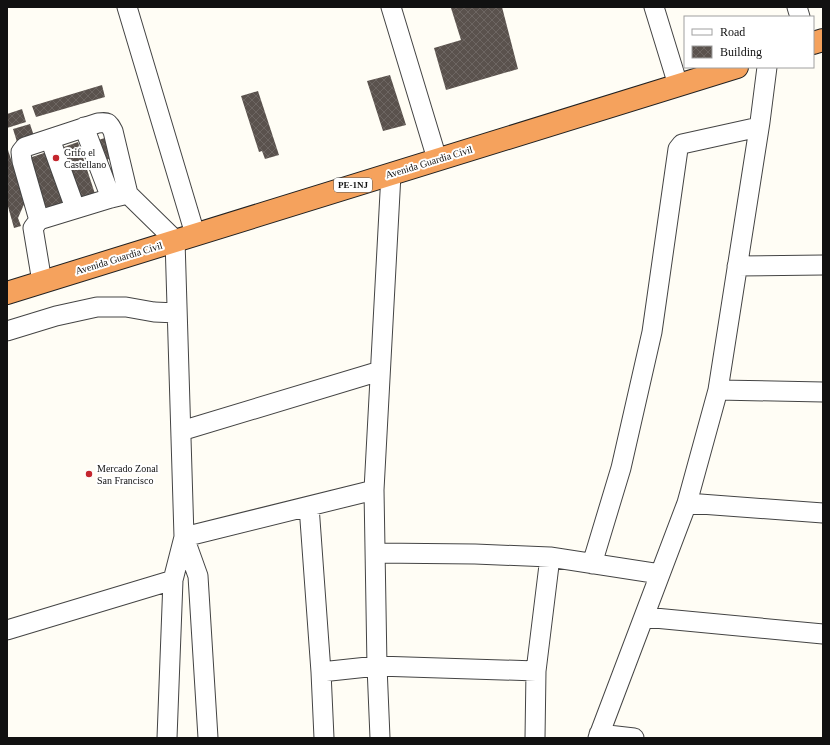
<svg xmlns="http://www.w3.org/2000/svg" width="830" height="745" font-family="'Times New Roman',serif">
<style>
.building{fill:url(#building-cross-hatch)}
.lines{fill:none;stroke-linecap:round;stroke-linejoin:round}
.minor-casing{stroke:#444;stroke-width:21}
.highway-casing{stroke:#222;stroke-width:24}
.minor{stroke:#fff;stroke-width:19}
.highway{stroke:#f5a25d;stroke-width:22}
.poi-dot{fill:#c4262e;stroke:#fff;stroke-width:1.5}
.labels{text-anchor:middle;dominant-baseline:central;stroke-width:4;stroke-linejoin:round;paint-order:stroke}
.shield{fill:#fff;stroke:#585858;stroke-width:1}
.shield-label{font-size:9px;font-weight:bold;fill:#111}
.poi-label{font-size:10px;fill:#111;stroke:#fff;text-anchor:start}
.street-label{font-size:10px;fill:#111;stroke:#fff}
</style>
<defs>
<pattern id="building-cross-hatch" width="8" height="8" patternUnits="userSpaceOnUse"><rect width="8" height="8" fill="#5a524d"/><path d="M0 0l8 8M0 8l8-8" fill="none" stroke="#6d6662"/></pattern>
</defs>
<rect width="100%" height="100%" fill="#fffdf5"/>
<path class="building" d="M455,7h47l16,62 -72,21 -12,-42 27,-8 -10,-32z
M390,75l16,50 -23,6 -16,-50z
M102,85l3,12 -69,20 -4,-11z
M258,91l21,64 -14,4 -3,-8 -3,1 -18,-56z
M22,109l4,13 -19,6v-14z
M30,124l4,12 -17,6 -4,-13z
M105,138l7,20 -14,5 -7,-21z
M78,142l19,58 -20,7 -19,-58z
M7,150h1l17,52 -7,16 3,8 -7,2 -7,-25z
M47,152l18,57 -20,6 -19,-56z"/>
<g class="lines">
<defs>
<path id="minor" d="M127,7l68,227
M391,7l46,152
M654,7l24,78
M797,7l3,10
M84,127l27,71
M50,139l25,69
M39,220l-17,-59 -1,-9 4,-5 73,-24c10,-1 10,-1 15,8l15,63
M737,266l86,-1
M42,282l-9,-54 6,-8 72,-22 17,-4 47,46 9,297 -11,43 -6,158
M7,331l49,-15 41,-9h29l28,5 23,1
M718,390l105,2
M181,431l199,-60
M687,503l136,10
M309,506l12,166 3,66
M184,537l14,39 10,162
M184,537l190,-47
M376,553l99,1 75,3 110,17
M592,564l29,-96 31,-136 26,-183 4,-5 77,-17
M644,617l179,17
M7,630l166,-50
M321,672l56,-6 159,5
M599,734l35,4
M380,738l-3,-72 -3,-176 17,-316
M535,738l1,-67 14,-114
M598,738l89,-235 31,-113 42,-268 7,-55"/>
<path id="highway" d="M813,43l10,-3
M7,293l730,-226"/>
</defs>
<use href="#minor" class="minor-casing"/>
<use href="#highway" class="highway-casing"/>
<use href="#minor" class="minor"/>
<use href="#highway" class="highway"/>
</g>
<g class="poi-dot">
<circle cx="56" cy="158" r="4"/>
<circle cx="89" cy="474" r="4"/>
</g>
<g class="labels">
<rect class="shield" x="334" y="178" width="38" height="14" rx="3"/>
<g class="shield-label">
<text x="353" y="185">PE-1NJ</text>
</g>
<g class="poi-label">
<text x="64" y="152">Grifo el<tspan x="64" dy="12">Castellano</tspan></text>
<text x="97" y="468">Mercado Zonal<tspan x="97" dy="12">San Francisco</tspan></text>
</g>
<g class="street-label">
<text transform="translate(429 162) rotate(-17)">Avenida Guardia Civil</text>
<text transform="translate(119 258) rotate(-17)">Avenida Guardia Civil</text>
</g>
</g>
<rect width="830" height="745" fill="none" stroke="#111111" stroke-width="16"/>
<rect x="684" y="16" width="130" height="52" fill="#ffffff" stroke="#a0a0a0"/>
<rect x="692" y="29" width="20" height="6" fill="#ffffff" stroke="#a0a0a0"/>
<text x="720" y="36" font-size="12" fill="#111111">Road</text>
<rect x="692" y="46" width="20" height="12" fill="url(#building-cross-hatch)" stroke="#a0a0a0"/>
<text x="720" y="56" font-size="12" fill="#111111">Building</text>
</svg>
